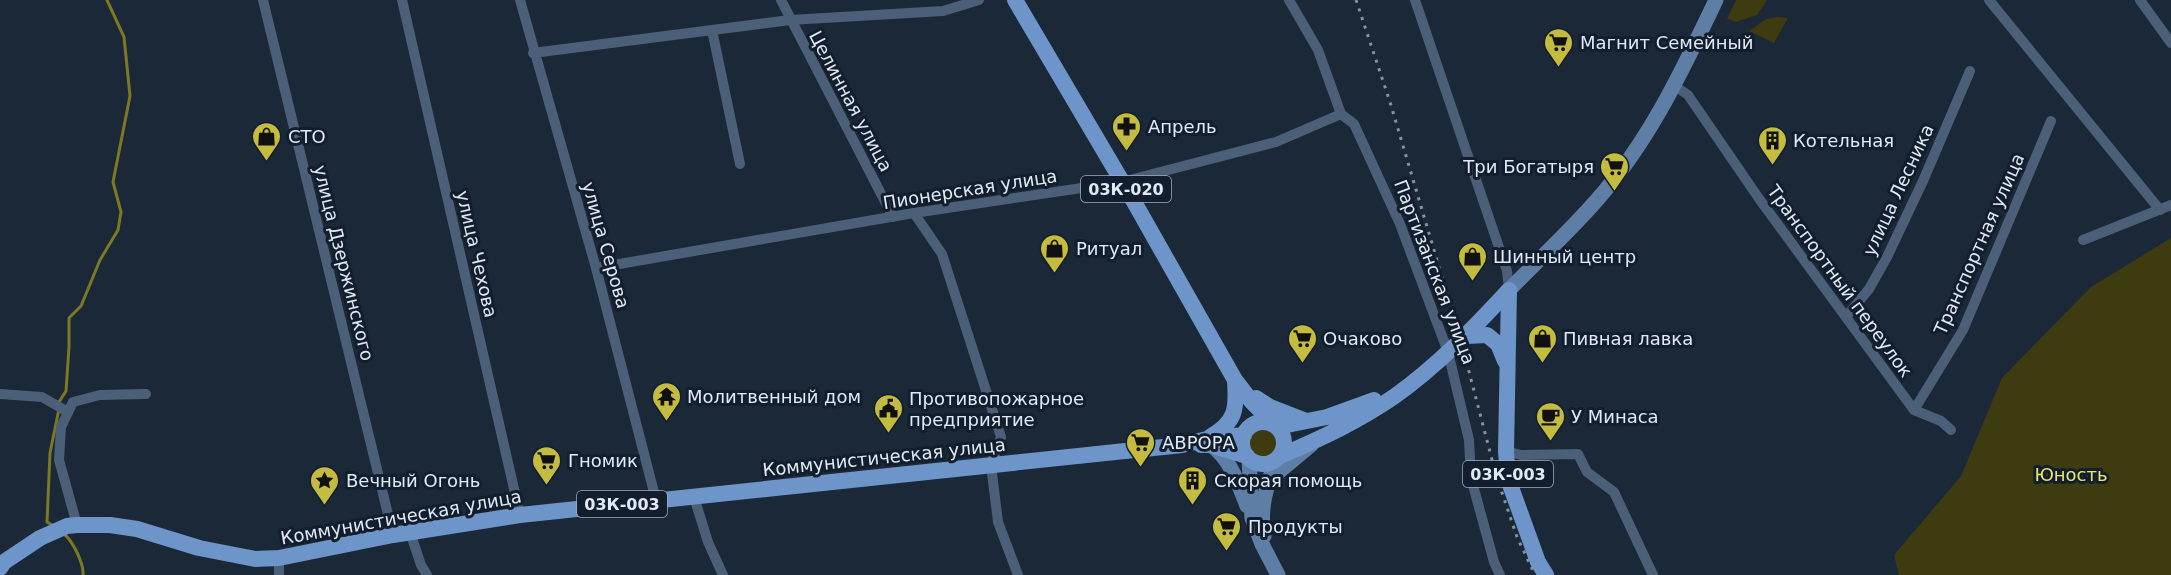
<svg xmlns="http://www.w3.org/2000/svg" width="2171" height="575" font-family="'DejaVu Sans',sans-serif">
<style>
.green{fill:#3e3b10}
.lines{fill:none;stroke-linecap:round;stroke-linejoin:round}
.stream{stroke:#7d7822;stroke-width:3}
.street{stroke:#4b5f78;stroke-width:10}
.secondary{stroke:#5f7ea6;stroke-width:15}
.primary{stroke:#6d95c9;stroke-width:16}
.rail{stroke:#87929f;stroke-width:3;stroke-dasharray:3 6;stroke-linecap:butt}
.labels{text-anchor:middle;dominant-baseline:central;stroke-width:6;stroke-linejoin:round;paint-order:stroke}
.shield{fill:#121e2d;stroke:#a2acb8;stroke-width:1.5}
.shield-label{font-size:16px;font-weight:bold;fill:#e0e9f4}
.poi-label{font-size:18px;fill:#e0e9f4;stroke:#121e2d;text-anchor:start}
.street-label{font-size:18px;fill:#e0e9f4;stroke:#121e2d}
.park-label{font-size:18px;fill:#eae474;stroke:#121e2d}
</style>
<rect width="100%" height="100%" fill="#1b2838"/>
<path class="green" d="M1736,0h31l-10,15 -21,7 -9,-3z
M1777,17l11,1 -14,25 -25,-12 17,-12z
M2171,238v337h-272l-5,-20 67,-79 41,-98 89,-91z
M1248 443a15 15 0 1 1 30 0a15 15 0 1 1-30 0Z"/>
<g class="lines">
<path class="stream" d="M59,402l7,-11 3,-44v-29l12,-12 19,-46 18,-30 3,-18 -8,-30 17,-86 -6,-59 -17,-37
M52,525l-5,-3 3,-69 9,-44
M64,534c9,7 20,30 19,41"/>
<path class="street" d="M263,0l130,535
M402,0l118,515
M520,0l76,268 60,232
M781,0l112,217
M1289,0l29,50 23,64 13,10 46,100 48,128 21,88 2,38 23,84 6,13
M1415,0l92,271 2,19
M1989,0l171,210
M2140,0l31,43
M712,30l28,134
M533,53l257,-33 153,-9 36,-11
M1675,86l13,9 72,105 154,210
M914,213l28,41 59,183 -10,28 7,57 20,53
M2083,240l88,-35
M596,268l318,-55 208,-31 154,-40 65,-28
M1846,317l23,-28 18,-32 36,-76 47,-110
M0,394l42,3 26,15
M1914,410l49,-80 88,-209
M1914,410l27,11 10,9
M1506,451l15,4 57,-1 9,18 27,20 39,83
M694,497l14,45 15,33
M77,525l-18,-65 2,-33 12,-25 27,-7 46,-1
M410,532l11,33 6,10
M279,575v-17"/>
<path class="secondary" d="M1509,290c29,-30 60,-58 87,-89 53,-59 86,-130 120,-201
M1211,445c20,15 27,38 36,61
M1249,459l3,59 10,26 16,31
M1271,481l4,-6 36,-30
M1264,536c-5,-27 3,-52 12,-76"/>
<path class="primary" d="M1015,0l118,200 102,180 17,22 22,22
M1509,290l-3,161 2,28 30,83 8,13
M1467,336l20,-1 11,9 7,17
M1256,398l14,9 36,14
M1242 443a21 21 0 1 1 42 0a21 21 0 1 1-42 0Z
M1277,427l50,-10 47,-17
M1210,437c26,-15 27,-28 25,-56
M1201,445h10l36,11
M1280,456c40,-17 79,-35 115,-60 42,-30 79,-68 114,-106
M0,568l4,-6 36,-24 27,-12 10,-1h33l27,4 62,19 56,11 24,-1 114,-23 127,-20 662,-70 25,-6 37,-4"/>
<path class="rail" d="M1356,0l34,102 71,239 35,134 21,62 18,38"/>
</g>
<defs>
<symbol id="supermarket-pin" viewBox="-11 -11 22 30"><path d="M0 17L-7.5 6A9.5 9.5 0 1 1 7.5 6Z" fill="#c4bc3e" stroke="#121e2d"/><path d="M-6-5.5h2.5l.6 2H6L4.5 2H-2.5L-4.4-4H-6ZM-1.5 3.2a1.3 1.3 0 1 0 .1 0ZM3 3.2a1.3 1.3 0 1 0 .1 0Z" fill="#111"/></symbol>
<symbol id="pharmacy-pin" viewBox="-11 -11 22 30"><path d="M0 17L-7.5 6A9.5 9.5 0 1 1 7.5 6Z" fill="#c4bc3e" stroke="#121e2d"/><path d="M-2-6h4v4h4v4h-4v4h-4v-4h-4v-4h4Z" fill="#111"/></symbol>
<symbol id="shop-pin" viewBox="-11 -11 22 30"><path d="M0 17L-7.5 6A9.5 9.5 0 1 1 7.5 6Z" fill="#c4bc3e" stroke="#121e2d"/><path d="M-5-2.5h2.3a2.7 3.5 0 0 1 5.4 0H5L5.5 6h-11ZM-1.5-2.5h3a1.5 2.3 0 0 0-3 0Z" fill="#111"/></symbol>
<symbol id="building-pin" viewBox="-11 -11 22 30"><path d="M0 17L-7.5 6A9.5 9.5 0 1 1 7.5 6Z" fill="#c4bc3e" stroke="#121e2d"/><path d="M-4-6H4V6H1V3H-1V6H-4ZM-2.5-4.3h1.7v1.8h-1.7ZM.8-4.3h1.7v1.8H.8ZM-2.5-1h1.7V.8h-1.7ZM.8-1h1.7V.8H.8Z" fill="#111"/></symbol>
<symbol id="temple-pin" viewBox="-11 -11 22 30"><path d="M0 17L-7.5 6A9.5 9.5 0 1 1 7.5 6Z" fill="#c4bc3e" stroke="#121e2d"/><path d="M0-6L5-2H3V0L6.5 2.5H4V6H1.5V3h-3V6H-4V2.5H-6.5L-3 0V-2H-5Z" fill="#111"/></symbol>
<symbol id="civic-pin" viewBox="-11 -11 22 30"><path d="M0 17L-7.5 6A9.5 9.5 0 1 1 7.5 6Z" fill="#c4bc3e" stroke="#121e2d"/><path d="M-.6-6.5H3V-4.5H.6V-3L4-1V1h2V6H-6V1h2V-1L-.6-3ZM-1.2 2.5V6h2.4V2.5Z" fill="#111"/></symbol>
<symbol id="cafe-pin" viewBox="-11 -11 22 30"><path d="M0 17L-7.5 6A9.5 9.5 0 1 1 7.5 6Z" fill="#c4bc3e" stroke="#121e2d"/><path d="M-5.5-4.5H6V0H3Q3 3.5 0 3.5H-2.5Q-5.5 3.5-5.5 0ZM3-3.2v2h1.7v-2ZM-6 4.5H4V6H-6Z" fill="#111"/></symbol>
<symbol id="sight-pin" viewBox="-11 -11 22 30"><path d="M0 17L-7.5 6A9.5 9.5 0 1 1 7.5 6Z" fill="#c4bc3e" stroke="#121e2d"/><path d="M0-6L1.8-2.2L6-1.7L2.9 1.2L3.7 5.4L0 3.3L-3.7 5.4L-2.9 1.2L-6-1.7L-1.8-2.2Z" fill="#111"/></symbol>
</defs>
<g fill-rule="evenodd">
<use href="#supermarket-pin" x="1542" y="26" width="33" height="45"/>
<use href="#pharmacy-pin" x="1110" y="110" width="33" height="45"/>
<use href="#shop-pin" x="250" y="120" width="33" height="45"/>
<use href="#building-pin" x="1756" y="124" width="33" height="45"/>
<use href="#supermarket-pin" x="1598" y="150" width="33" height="45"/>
<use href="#shop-pin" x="1038" y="232" width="33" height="45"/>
<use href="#shop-pin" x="1456" y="240" width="33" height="45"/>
<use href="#supermarket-pin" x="1286" y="322" width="33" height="45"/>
<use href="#shop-pin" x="1526" y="322" width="33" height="45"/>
<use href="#temple-pin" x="650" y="380" width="33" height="45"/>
<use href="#civic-pin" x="872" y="392" width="33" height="45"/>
<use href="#cafe-pin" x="1534" y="400" width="33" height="45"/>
<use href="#supermarket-pin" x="1124" y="426" width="33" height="45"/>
<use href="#supermarket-pin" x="530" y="444" width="33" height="45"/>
<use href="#sight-pin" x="308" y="464" width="33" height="45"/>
<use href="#building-pin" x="1176" y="464" width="33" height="45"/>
<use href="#supermarket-pin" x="1210" y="510" width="33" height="45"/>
</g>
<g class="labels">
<g class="shield">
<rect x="1081" y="176" width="90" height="26" rx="4.5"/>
<rect x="1463" y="461" width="90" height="26" rx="4.5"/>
<rect x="577" y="491" width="90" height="26" rx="4.5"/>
</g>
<g class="shield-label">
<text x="1126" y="189">03К-020</text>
<text x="1508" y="474">03К-003</text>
<text x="622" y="504">03К-003</text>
</g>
<g class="poi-label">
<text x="1580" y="42">Магнит Семейный</text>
<text x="1148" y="126">Апрель</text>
<text x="288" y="136">СТО</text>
<text x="1793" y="140">Котельная</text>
<text x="1594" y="166" text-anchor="end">Три Богатыря</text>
<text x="1076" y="248">Ритуал</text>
<text x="1493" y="256">Шинный центр</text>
<text x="1323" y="338">Очаково</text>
<text x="1563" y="338">Пивная лавка</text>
<text x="687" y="396">Молитвенный дом</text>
<text x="909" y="398">Противопожарное<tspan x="909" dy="21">предприятие</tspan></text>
<text x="1571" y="416">У Минаса</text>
<text x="1162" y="442">АВРОРА</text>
<text x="568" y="460">Гномик</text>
<text x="346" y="480">Вечный Огонь</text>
<text x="1214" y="480">Скорая помощь</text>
<text x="1248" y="526">Продукты</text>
</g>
<g class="street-label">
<text transform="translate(851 101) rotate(62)">Целинная улица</text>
<text transform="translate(970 189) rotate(-9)">Пионерская улица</text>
<text transform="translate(1898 190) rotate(-65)">улица Лесника</text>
<text transform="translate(1979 244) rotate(-66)">Транспортная улица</text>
<text transform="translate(606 245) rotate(74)">улица Серова</text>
<text transform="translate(477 254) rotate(77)">улица Чехова</text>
<text transform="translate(344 263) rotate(76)">улица Дзержинского</text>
<text transform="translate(1435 272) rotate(69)">Партизанская улица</text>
<text transform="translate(1840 281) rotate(54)">Транспортный переулок</text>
<text transform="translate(884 457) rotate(-6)">Коммунистическая улица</text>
<text transform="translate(401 517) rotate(-10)">Коммунистическая улица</text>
</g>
<g class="park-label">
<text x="2071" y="474">Юность</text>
</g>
</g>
</svg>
